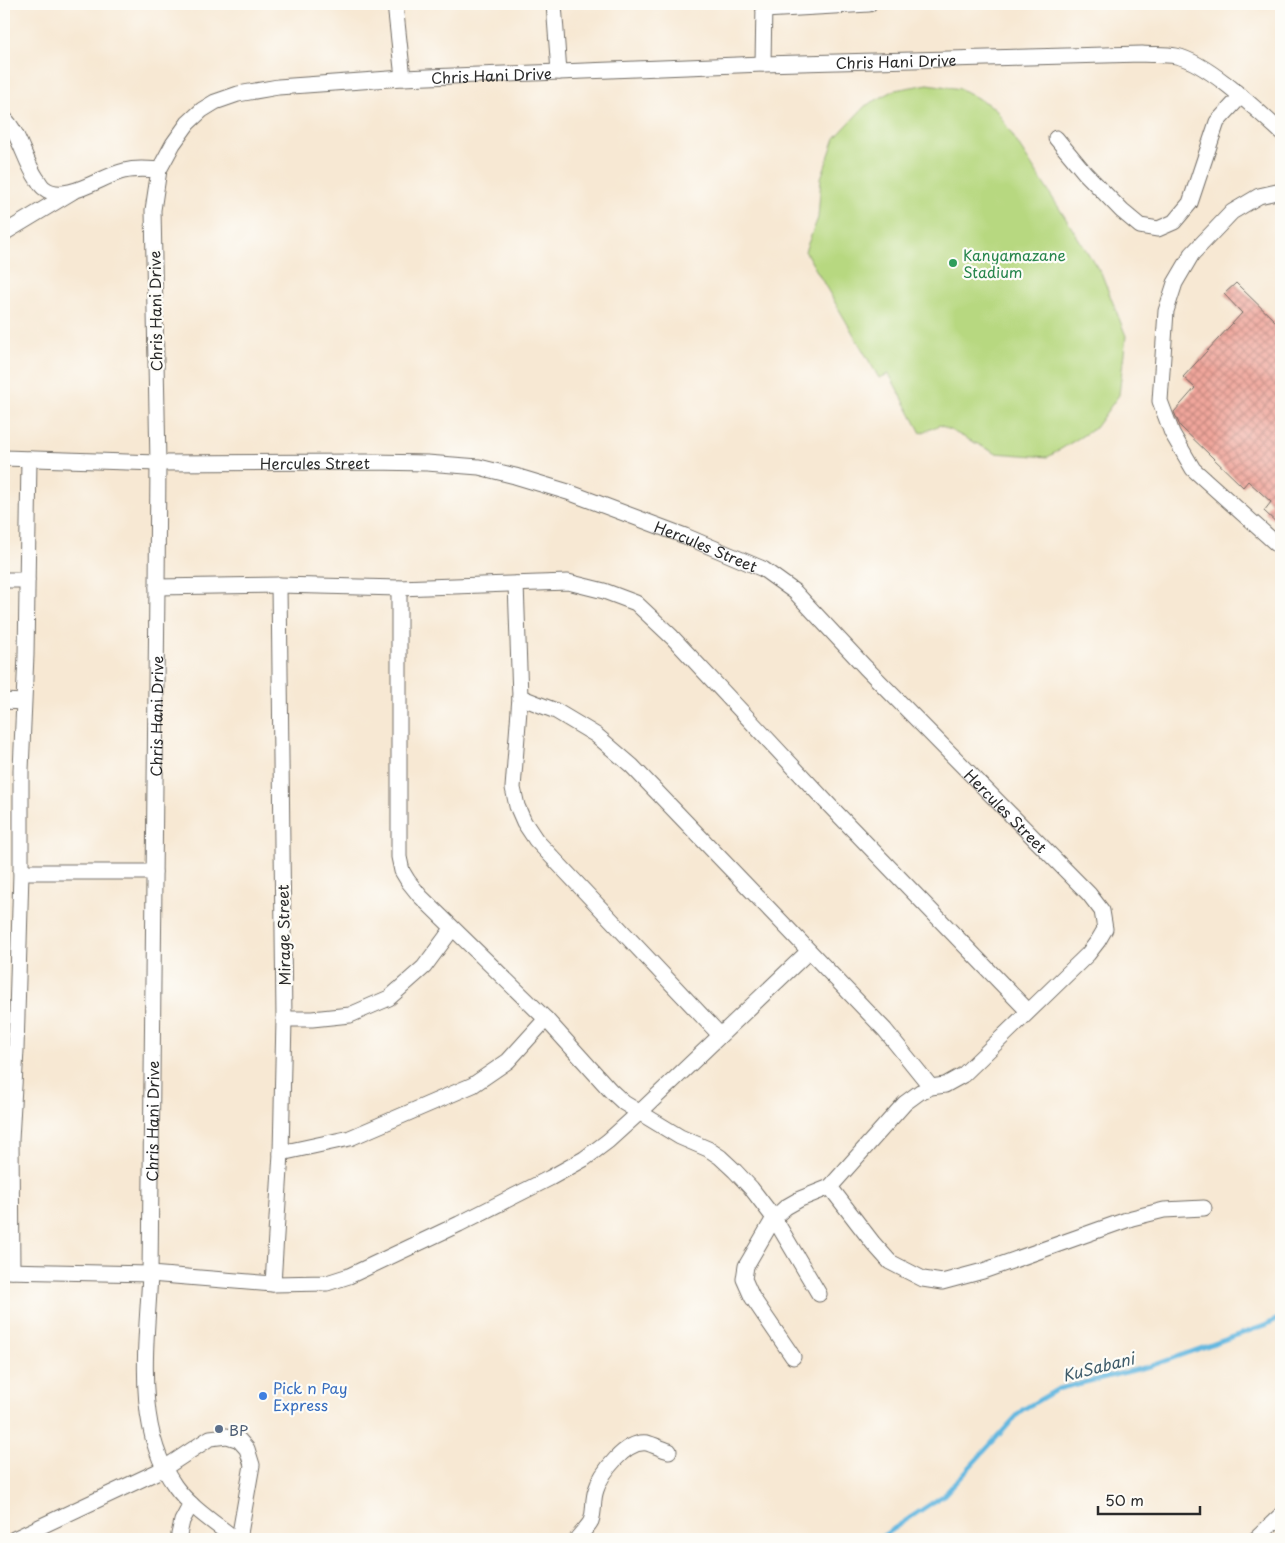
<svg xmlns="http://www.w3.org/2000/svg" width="1285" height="1543" font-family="'Playpen Sans',sans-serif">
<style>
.pitch{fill:#b7d880;stroke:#718256}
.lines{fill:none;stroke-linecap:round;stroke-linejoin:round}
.stream{stroke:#64b8e0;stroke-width:4.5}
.building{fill:url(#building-cross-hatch)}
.minor-casing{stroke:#726d66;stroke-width:17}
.minor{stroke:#fff;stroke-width:15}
.leisure-dot{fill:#2e9e5b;stroke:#fdfcf7;stroke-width:2}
.shop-dot{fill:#3f7fe0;stroke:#fdfcf7;stroke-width:2}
.service-dot{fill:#5c6f8a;stroke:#fdfcf7;stroke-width:2}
.labels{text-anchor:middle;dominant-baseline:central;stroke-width:4.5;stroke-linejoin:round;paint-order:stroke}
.street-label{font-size:15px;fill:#2b2b2b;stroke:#fdfcf7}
.leisure-label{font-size:15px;fill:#27864d;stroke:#fdfcf7;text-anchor:start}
.shop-label{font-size:15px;fill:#366cbe;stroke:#fdfcf7;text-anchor:start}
.service-label{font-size:15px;fill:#4e5e75;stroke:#fdfcf7;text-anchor:start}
.water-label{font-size:16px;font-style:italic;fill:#3f5c6a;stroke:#fdfcf7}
</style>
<defs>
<pattern id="building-cross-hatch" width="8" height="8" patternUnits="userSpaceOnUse" patternTransform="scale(1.25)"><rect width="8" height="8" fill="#f0a69b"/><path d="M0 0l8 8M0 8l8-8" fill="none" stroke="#c3877f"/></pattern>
</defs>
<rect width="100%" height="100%" fill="#fdfcf7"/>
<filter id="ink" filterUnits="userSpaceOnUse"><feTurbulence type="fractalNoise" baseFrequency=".02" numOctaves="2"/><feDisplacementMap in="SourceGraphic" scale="10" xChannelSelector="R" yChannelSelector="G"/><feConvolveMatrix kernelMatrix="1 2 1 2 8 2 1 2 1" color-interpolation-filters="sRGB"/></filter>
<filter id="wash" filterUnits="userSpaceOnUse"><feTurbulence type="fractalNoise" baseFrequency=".0096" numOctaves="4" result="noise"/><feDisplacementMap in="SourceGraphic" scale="20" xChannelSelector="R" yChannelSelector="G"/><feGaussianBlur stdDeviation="1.12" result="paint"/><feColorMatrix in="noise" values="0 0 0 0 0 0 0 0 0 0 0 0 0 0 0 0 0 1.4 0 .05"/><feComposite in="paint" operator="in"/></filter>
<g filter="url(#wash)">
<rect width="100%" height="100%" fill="#f7e8d3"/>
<path class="pitch" d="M928,84l33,5 34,19 107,167 24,61 -7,59 -24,33 -47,29 -53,-4 -55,-28 -19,8 -32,-59 -10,4 -74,-127 13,-33 3,-40 14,-40 30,-32 30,-16z"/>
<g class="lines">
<path class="stream" d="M878,1539l66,-44 78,-85 36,-21 93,-23 115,-41 15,-8"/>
</g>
<g id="blocks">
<path class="building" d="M1236,283l45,44v200l-17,-16 7,-9 -23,-21 -5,6 -63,-61 -6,-14 21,-24 -12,-11 59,-64 -18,-19z"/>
</g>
</g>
<g filter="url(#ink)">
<use href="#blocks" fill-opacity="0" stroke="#726d66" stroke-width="1"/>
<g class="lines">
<defs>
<g id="minor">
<path d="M395,4l8,74"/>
<path d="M554,4l5,68"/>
<path d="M764,10l105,-6"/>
<path d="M763,64l1,-60"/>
<path d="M4,118c16,16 20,42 33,61 2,2 4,7 7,9 21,17 59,-13 80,-17 12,-3 23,-2 35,-1"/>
<path d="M1056,138l29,35 37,38 18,15 18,3 16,-7 16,-19 27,-81 24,-26"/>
<path d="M1281,191l-22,5 -27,16 -40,42 -17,29 -9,28 -6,90 12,32 21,36 88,79"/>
<path d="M4,233l68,-41"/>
<path id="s1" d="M4,458l154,5 215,-1 54,1 52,4 36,9 53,16 117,44 78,33 32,23 70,75 224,227 13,17 3,18 -7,12 -10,13 -125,121 -18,10 -14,2 -11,5 -15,11 -75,84 -30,12 -14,8 -12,11 -28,48 -2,13 8,18 41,60"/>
<path d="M4,580h23"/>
<path d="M516,584l4,113 -7,91 4,18 7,16 12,18 184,195"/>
<path d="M157,587l122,-2 120,3 169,-6 36,9 32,12 36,34 158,169 198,205"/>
<path d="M399,588v269l3,14 6,10 12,15 126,123 64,71 14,13 56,34 28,12 12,8 15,14 16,17 23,30 45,76"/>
<path d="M520,697l36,14 40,24 36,31 253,264 46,57"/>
<path d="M4,701l19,1"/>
<path d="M21,872h133"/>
<path d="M284,1019h28l38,-4 39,-17 35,-31 28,-38"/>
<path d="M281,1153l69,-15 123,-53 35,-24 38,-42"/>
<path d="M830,1187l43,56 17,19 33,17 19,3 41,-11 149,-53 32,-8 40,-2"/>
<path d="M4,1271l146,3 123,10 54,-1 22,-7 110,-52 91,-46 34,-19 24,-18 32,-29 169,-161"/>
<path d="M12,1271l-1,-131 5,-90 5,-178v-102l5,-115 3,-196"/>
<path d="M273,1284l8,-131 3,-134 -5,-434"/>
<path d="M14,1539l149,-70 47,-31 17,-2 12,4 8,9 5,16 -13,74"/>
<path d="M178,1539l4,-18 9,-17"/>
<path id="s2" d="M235,1539c-20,-16 -45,-32 -60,-53 -42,-58 -28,-145 -25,-212l7,-687 1,-124 -5,-253 6,-40 14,-26 15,-21 14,-13 13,-8 23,-8 40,-7 125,-9 360,-14 379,-10c11,1 23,0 34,2 31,6 81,54 105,76"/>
<path d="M577,1539c4,-6 11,-12 14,-18 4,-11 1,-20 5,-31 5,-17 30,-50 51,-47 7,2 15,6 22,8"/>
<path d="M1256,1539l25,-24"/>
</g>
</defs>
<use href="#minor" class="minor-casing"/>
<use href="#minor" class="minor"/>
</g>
</g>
<circle class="leisure-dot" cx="953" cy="263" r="5"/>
<circle class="shop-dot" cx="263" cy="1396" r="5"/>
<circle class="service-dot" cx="219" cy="1429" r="5"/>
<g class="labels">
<g class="street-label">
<text stroke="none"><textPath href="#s2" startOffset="2176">Chris Hani Drive</textPath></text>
<text stroke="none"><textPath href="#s2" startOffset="1771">Chris Hani Drive</textPath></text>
<text transform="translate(155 311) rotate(-91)">Chris Hani Drive</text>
<text stroke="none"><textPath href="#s1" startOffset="311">Hercules Street</textPath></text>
<text stroke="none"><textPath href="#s1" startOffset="716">Hercules Street</textPath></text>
<text stroke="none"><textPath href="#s2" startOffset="856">Chris Hani Drive</textPath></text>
<text stroke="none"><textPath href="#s1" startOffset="1121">Hercules Street</textPath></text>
<text transform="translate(283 935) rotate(-91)">Mirage Street</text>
<text stroke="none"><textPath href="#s2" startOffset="451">Chris Hani Drive</textPath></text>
</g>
<g class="leisure-label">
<text x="963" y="254">Kanyamazane<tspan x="963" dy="17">Stadium</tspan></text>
</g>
<g class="shop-label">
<text x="273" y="1387">Pick n Pay<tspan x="273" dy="17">Express</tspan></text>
</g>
<g class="service-label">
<text x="229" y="1429">BP</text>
</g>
<g class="water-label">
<text transform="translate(1098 1366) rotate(-14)">KuSabani</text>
</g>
</g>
<rect width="1285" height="1543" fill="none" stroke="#fdfcf7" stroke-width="20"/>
<path d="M1098 1506v8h102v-8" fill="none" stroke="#2b2b2b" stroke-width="2.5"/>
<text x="1105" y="1506" font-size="15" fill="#2b2b2b" stroke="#fdfcf7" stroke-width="4" paint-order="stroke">50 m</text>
</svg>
